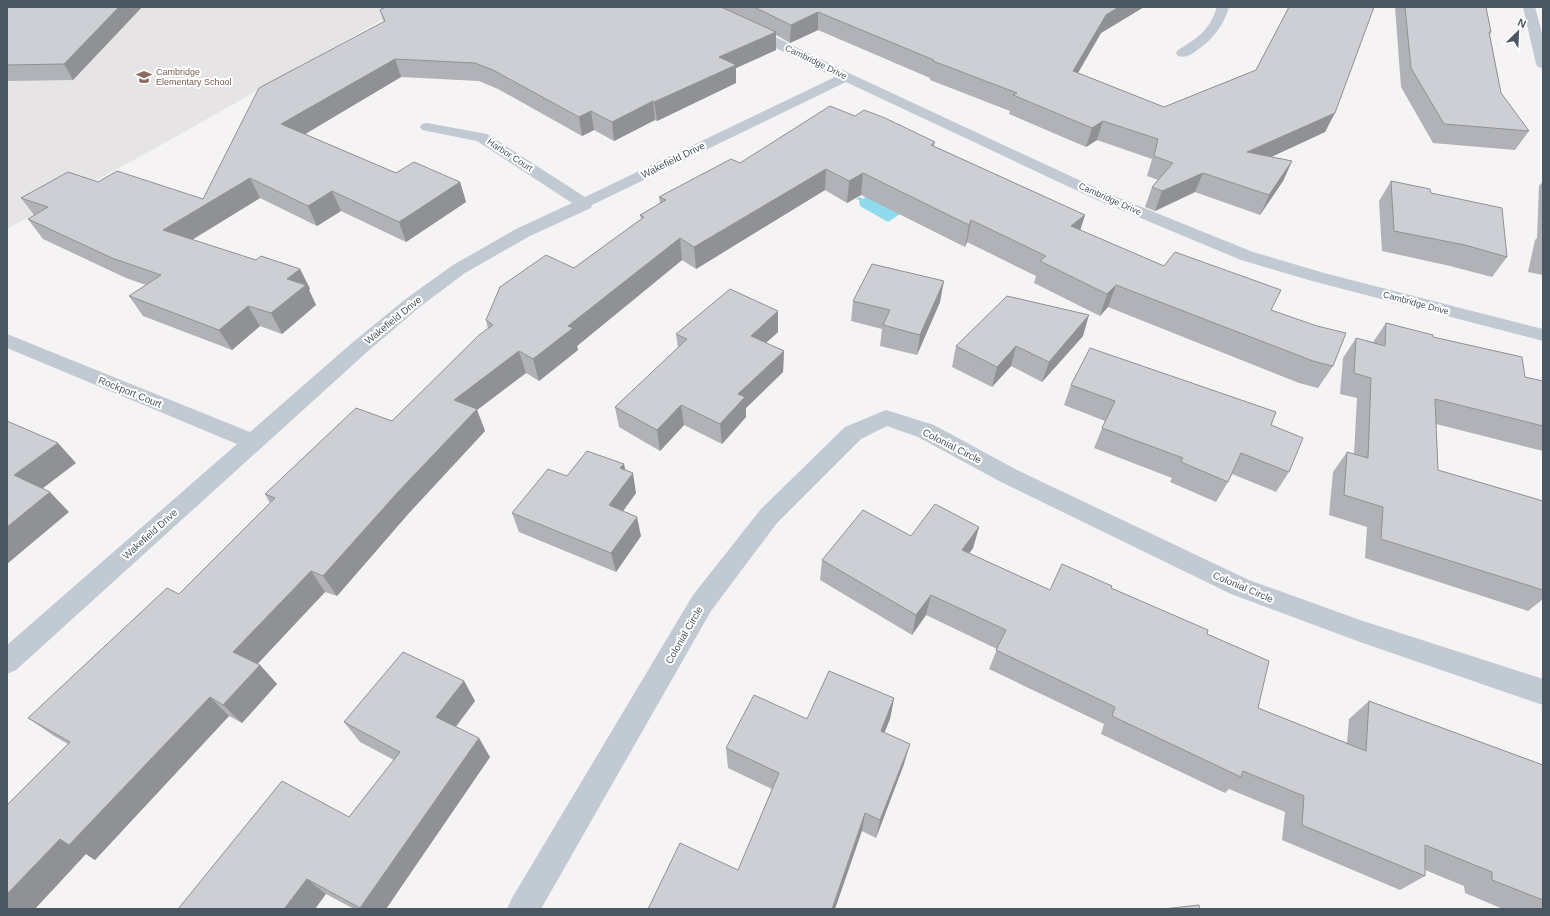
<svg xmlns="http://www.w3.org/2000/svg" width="1550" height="916" font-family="Arial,sans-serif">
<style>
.education{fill:#e6e4e5}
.water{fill:#90daee}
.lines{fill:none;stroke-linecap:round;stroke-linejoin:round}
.minor{fill:#c1cad2;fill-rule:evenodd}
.wall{fill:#b0b2b7}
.shaded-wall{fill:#909195}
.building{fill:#cdcfd5;stroke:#909195}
.labels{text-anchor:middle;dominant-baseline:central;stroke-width:4;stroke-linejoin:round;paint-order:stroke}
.far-street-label{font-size:9px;fill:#4a5661;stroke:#fff}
.far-education-label{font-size:9px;fill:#785e54;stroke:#fff;text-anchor:start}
.street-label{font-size:10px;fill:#4a5661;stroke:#fff}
</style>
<rect width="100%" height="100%" fill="#f5f3f3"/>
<path class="education" d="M7,7h398l-244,138 -154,84z"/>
<path class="water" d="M870,194l33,18 -15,10 -28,-16 -1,-6 -3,-1 4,-2 3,2z"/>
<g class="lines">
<path class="minor" d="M691,7h17l45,19 98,48 256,119 146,59 71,21 219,56v12l-231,-60 -71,-21 -146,-61 -249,-117 -254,123 -1,3 -63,29 -63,36 -44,33 -54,46 -351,318 -9,4v-29l230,-201 -230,-96v-14l243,98 103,-90 54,-44 46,-33 63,-36 56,-26 -95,-62 -55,-11 -2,-3 2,-3 5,-1 60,11 98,63 250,-120 -92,-45 -50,-22z
M1217,7h12c-6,20 -16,32 -33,44 -6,4 -10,7 -18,5l-2,-3 2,-3c21,-13 31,-19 39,-43z
M1523,7h12l8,30v31l-5,-1 -2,-3z
M886,410l48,15 83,45 232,110 111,40 183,59v26l-183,-63 -129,-48 -230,-112 -83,-45 -31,-11 -26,13 -84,84 -66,88 -170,298h-34l5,-11 181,-303 68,-86 84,-82z"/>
</g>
<path class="wall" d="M7,7h135l-69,73 -66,1z
M385,7h759l-43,26 -23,40 86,34 92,-37 32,-61v-2h86l-49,125 -54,25 21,4 -9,20 -23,34 -65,-23 -40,19 -10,-4 7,-20 6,-7 -11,-4 5,-17 -55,-19 -11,7 -77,-33 1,-3 -80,-31v-2l-112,-48 -28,13 -14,-8v15l-40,18v15l-79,38 -2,-1 -41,21 -20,-11 -12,6 -84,-47 -19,-8 -78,-4 -96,57 91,39 64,9 6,20 -60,40 -65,-31 -24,15 -57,-28 -68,42 64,20 44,9 10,20 -1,1 7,15 -34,29 -22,-8 -28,24 -89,-34 -14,-20 17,-11 -20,-7 -83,-39 -15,-20 6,-4 -13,-17 77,-16 105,17 181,-177 -4,-12z
M1395,7h91l5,25 -1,3 11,58 28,38 -14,19 -82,-7 -32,-56z
M855,116l80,26 -1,4 151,69 -5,15 84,36 107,44 62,56 -15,22 -19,-5 -191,-76 -8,9 -66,-33 2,-7 -69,-34 -2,5 -104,-52 -14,8 -22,-13 -129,79 -14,-9 -105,86 1,4 -39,31 -13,-8 -49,37 8,21 -76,82 -72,83 -12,-4 -68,72 3,1 17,19 -35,39 -13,-7 -134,144 -9,-6 -18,-110 -14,-8 -26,-18 151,-124 91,-91 -5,-9 127,-73 96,-92 -2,-9 88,-52 67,-49 -1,-4 20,-11 -1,-7z
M1391,181l40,12 76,64 -15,20 -42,-11 -68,-15 -3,-50z
M1543,181v94l-15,-3 7,-32 2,-2 2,-52z
M853,301l87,1 -23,53 -37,-9 2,-17 -31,-8z
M778,311v21l-12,11 18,8 -1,21 -37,36v9l-24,27 -38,-19 -24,26 -41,-24 -4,-20 63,-59 -2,-14z
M1386,323l47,14 92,40 18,4v70l-107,-27 2,46 105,31v98l-15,12 -163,-53 2,-31 -38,-12 4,-43 14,-20 7,2 3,-56 -17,-4 3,-36 13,-20 17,4z
M1083,336l-41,46 -31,-16 -19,21 -40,-20 4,-21z
M1071,385l200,40 18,47 -13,20 -44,-18 -4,8 -12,20 -46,-20 2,-4 -78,-30 11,-27 -41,-16z
M624,464l1,6 11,23 -13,18 18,25 -25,36 -97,-40 -7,-19 55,-37z
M979,527l-6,21 -4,5 81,37 61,-2 96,46 51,74 89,35 2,-24 20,-18 174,64v144h-40l-38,-16 -1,-7 -39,-16v6l-25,14 -118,-50 3,-28 -56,-23 -4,4 -124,-59 3,-10 -115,-55 8,-20 -71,-34 -14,20 -92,-55 2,-20 89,-24z
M464,681l11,20 -19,26 34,30 -104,152h-32l-28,-15 -148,15 171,-92 45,-57 -34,-18 -16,-20z
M894,698l-4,21 -6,13 20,32 -28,74 -14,-7 -124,39 34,-81 -44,-21 -2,-20 81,-29z"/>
<path class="shaded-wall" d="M119,7h23l-69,73 -9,-16z
M1119,7h25l-43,26 -33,57 5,-19 33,-56z
M818,12v18l-28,13 1,-18z
M776,32v18l-40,18v15l-79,38 -3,-19 65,-45z
M395,59l6,18 -111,66 -9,-19z
M653,101l2,19 -41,21 -2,-19z
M591,111l3,19 -12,6 -3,-19z
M1335,113l-10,19 -86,40 8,-20z
M1103,121l-6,19 -11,7 6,-19z
M1292,161l-9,20 -23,34 9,-20z
M826,169l-1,21 -129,79 -2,-22z
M863,173l-2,22 -14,8 2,-22z
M1203,173l-8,19 -40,19 7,-20z
M250,178l10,20 -85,52 -12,-20z
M460,182l6,20 -60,40 -7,-20z
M332,191l9,20 -24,15 -9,-20z
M1085,215l-7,22 -7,-11z
M971,220l-4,22 -2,5 4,-22z
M680,238l2,22 -105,86 1,4 -39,31 -6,-22 35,-33z
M300,269l10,20 -1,1 7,15 -34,29 -11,-21 16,-34z
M944,281l-4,21 -23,53 3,-20z
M1116,285l-8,22 -8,9 7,-22z
M248,306l12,20 -28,24 -13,-20z
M778,311v21l-27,24v-20z
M1089,315l-6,21 -41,46 7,-20z
M1016,346l-5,20 -19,21 5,-20z
M519,351l7,22 -49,37 8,21 -76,82 -72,83 -14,-20 131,-176z
M784,351l-1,21 -37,36v9l-24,27 -2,-20 18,-30z
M681,405l3,20 -24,26 -3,-21z
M58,443l18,20 -42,32 -20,-20z
M624,464l3,16 6,-7 3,20 -23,32 -4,-20 11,-37z
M50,492l19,20 -62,52v-37z
M637,517l4,19 -25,36 -5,-19z
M979,527l-6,21 -16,23 5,-21z
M311,571l14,21 -74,79 -18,-19z
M931,595l-5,20 -14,20 4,-20z
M260,665l17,19 -35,39 -19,-18z
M464,681l11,20 -27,35 -12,-19z
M210,697l19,19 -134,144 -9,-6 -51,55h-28v-15l53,-55z
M894,698l-4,21 -13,32 4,-20z
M479,738l11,19 -104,152h-25l-1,-1z
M910,744l-6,20 -28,74 4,-18z
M865,813l-3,18 -27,78h-3z
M307,879l19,15 -11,15h-31z"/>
<path class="building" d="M7,7h112l-55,57 -57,1z
M385,7h336l55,25 -57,25 17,8 -82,37 -1,-1 -41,21 -21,-11 -12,6 -86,-47 -18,-7 -80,-4 -114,65 115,49 18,-11 46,20 -61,40 -67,-31 -24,15 -58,-28 -87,52 93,30 5,-4 39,13 -13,10 19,6 -35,28 -23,-7 -29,24 -90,-34 32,-21 -49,-17 -84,-39 20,-12 -27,-9 47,-26 30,10 19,-11 86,28 56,-111 126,-67 -5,-11z
M754,7h365l-13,8 -33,56 91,36 92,-37 33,-63h85l-39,106 -88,39 45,9 -23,34 -66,-22 -41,18 -10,-4 21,-24 -19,-7 4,-17 -55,-18 -11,7 -79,-33 4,-2 -84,-32 1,-1 -116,-48 -27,13z
M1405,7h81l5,25h-2l12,61 28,38 -85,-7 -33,-56z
M830,106l25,10 9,-6 21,8 50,24 -4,3 154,70 -14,11 93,40 11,-14 106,38 -10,20 46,16 29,7 -13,33 -20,-5 -197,-76 -9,9 -67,-33 6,-5 -75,-36 -2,5 -106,-52 -14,8 -23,-12 -132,78 -14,-9 -112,88 5,2 -40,31 -14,-8 -65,49 23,9 -79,83 -75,84 -12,-5 -78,81 27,13 -37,40 -13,-8 -141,148 -9,-6 -53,55v-89l63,-63 -42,-24 139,-130 12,6 96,-96 -10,-4 91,-86 36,13 87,-86 14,-10 -7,-5 14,-33 46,-32 28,13 70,-51 -4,-2 26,-15 -7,-3 72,-38 9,4z
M1391,181l39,8 1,4 71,15 5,49 -42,-12 -71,-14z
M872,264l72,17 -24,54 -37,-10 7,-15 -37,-9z
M730,289l48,22 -27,25 33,15 -46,43 7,3 -25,27 -39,-19 -24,25 -42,-23 72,-68 -11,-5z
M1007,296l82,19 -40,47 -33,-16 -19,21 -41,-21z
M1386,323l47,12v2l89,20 3,20 18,4v45l-108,-27 3,71 105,31v89l-162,-51 2,-32 -39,-12 3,-43 21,6 3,-80 -17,-5 2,-35 29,8z
M1090,348l186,64 -5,13 32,13 -14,34 -48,-19 -13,29 -47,-20 2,-4 -81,-30 13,-27 -44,-16z
M7,421l51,22 -44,32 36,17 -43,35z
M587,451l37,13 -4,4 13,5 -24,32 28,12 -26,36 -99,-40 36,-44 19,7z
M935,504l44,23 -17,23 88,40 12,-26 50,22 -1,2 97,42 -1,4 62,27 -11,47 108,43 3,-50 174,64v135l-51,-20v-8l-67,-27v31l-123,-51 2,-29 -61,-25 -2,6 -129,-61 3,-9 -119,-57 10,-20 -75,-35 -15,20 -94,-55 41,-50 48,26z
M403,652l61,29 -28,36 43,21 -119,170 -53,-29 -23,30h-106l104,-128 67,36 51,-65 -56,-30z
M829,671l65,27 -13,33 29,13 -30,76 -15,-7 -33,96h-184l32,-66 58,27 41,-97 -53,-25 28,-53 53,24z
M1199,905l1,4h-37z"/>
<defs>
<symbol id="school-bare" viewBox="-9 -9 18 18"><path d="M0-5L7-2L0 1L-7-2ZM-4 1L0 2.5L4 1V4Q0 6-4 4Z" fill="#8d6e63" stroke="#fff" stroke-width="2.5" paint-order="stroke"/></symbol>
</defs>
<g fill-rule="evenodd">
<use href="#school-bare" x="133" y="66" width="22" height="22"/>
</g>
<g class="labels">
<g class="far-street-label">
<text transform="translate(816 62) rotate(26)">Cambridge Drive</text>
<text transform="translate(510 155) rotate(33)">Harbor Court</text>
<text transform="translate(1110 199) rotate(24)">Cambridge Drive</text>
<text transform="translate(1416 303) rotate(15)">Cambridge Drive</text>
</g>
<g class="far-education-label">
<text x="156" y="72">Cambridge<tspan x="156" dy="10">Elementary School</tspan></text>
</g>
<g class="street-label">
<text transform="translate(673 160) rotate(-26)">Wakefield Drive</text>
<text transform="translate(393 320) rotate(-39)">Wakefield Drive</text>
<text transform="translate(130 392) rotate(22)">Rockport Court</text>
<text transform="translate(952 446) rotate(27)">Colonial Circle</text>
<text transform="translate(150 534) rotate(-42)">Wakefield Drive</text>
<text transform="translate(1243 587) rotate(23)">Colonial Circle</text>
<text transform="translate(684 635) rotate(-60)">Colonial Circle</text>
</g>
</g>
<rect width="1550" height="916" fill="none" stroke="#4a5661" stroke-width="16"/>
<g transform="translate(1518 32) rotate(24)" stroke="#ffffff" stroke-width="3" paint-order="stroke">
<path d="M0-3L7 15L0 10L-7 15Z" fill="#4a5661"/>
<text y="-6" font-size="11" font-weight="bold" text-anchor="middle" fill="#4a5661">N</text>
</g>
</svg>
